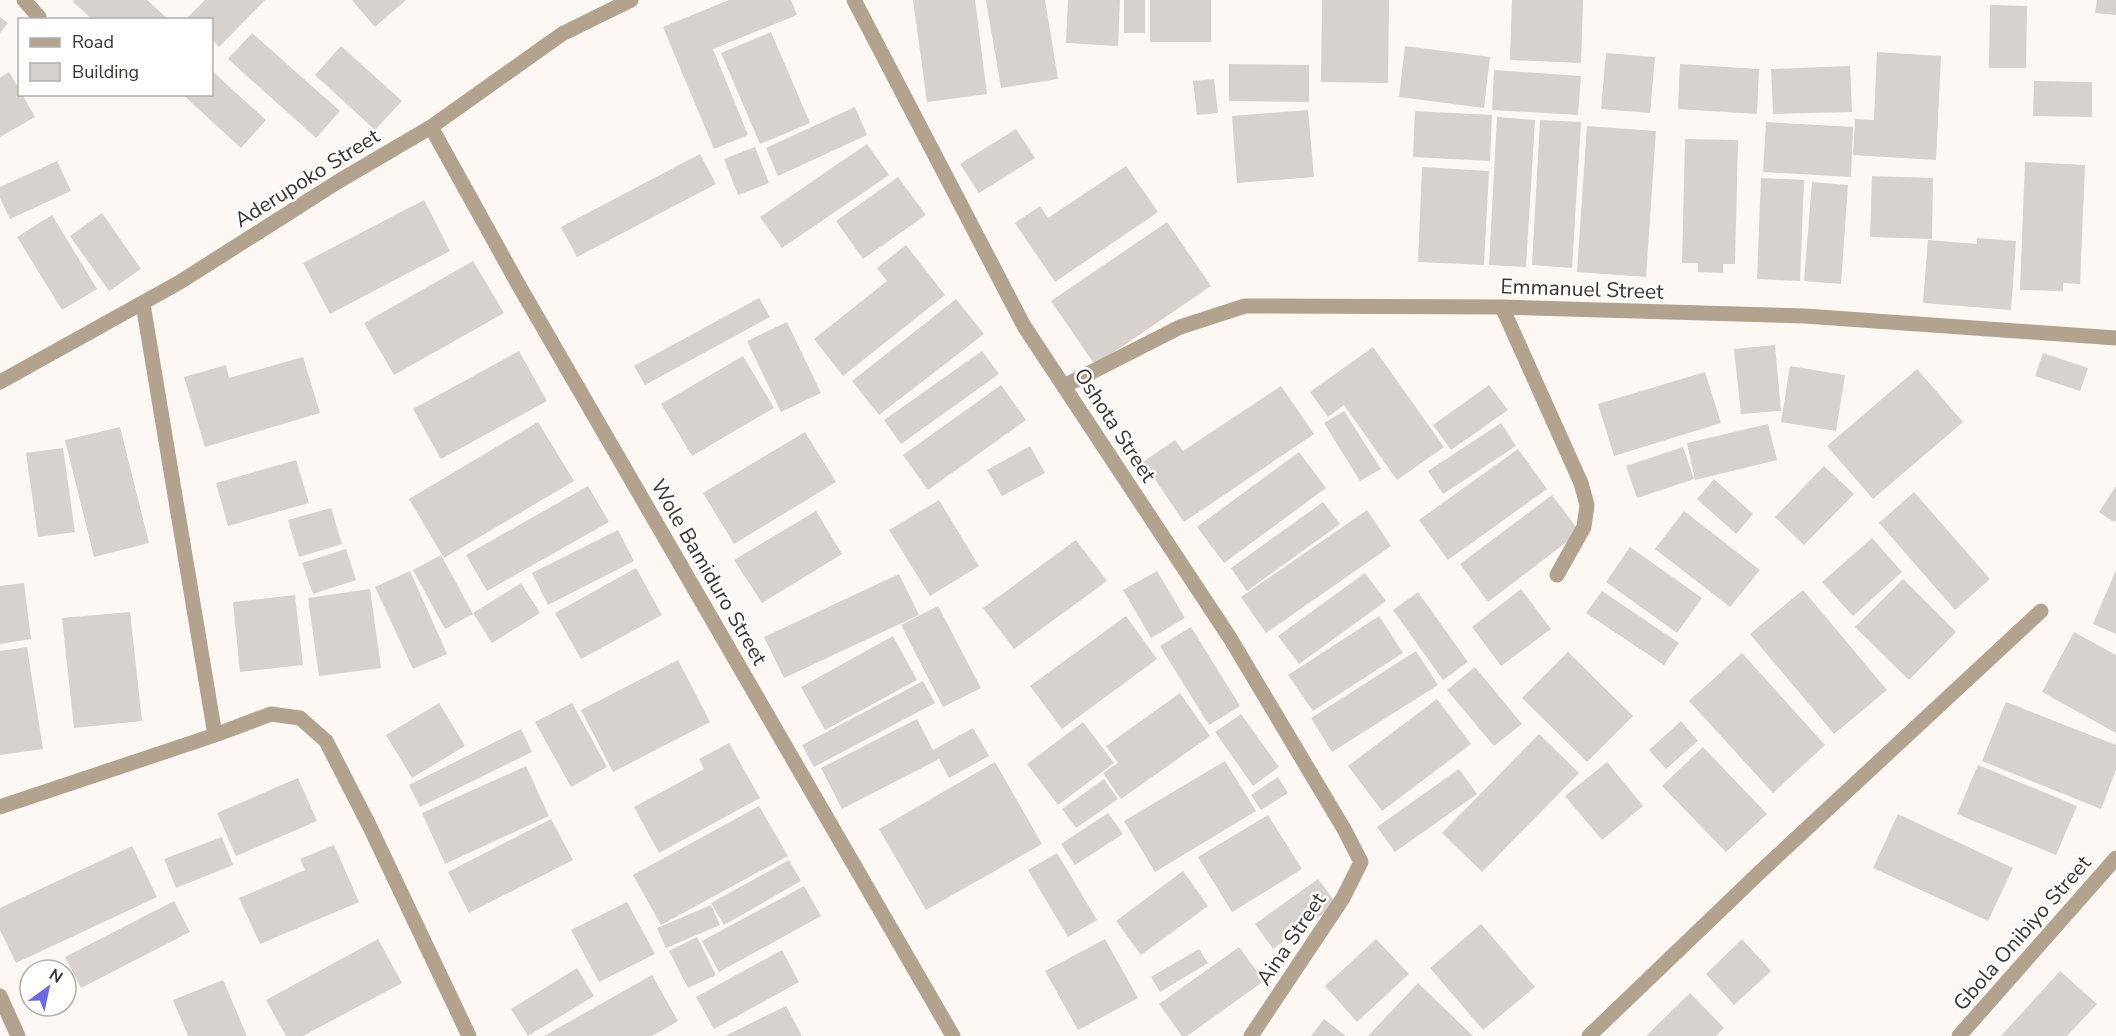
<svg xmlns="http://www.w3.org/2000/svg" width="2116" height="1036" font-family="'Nunito Sans',sans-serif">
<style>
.building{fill:#d7d2cd}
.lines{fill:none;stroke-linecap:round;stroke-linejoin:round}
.minor{stroke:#b3a28e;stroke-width:15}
.labels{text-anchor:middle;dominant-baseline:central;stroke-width:5;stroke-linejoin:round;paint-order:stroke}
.street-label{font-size:21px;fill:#373533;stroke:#fff}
</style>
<rect width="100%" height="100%" fill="#fdf8f3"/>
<path class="building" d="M74,0h73l22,20h-76l-20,-18z
M205,0h60l-46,47 -7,-8v-19h-20l-4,-3z
M352,0h54l-31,27z
M729,0h62l6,15 -84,34 35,86 -34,14 -51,-122z
M913,0h62l12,94 -60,8z
M986,0h59l13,79 -57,9z
M1068,0h52l-2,46 -52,-3z
M1124,0h21v33h-21z
M1150,0h61v42h-61z
M1322,0h67l-1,83 -67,-1z
M1512,0h71l-2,63 -71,-3z
M2097,0h19v15l-21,-2z
M1990,5l37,1 -1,62h-37z
M0,17l8,6 -8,10z
M771,32l39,91 -50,21 -39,-91z
M252,33l88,78 -24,27 -88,-79z
M341,46l61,55 -27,29 -60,-55z
M1405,46l85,11 -6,51 -85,-11z
M1877,52l64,4 -5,104 -83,-5 2,-36 19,1z
M1606,53l49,4 -5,56 -49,-4z
M1229,64l80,1v37l-80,-1z
M1680,64l79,5 -2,45 -79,-5z
M1850,66l2,46 -79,2 -2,-45z
M1494,70l87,6 -3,39 -86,-5z
M212,71l54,49 -25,28 -59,-54h30z
M9,72l11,18v4h2l13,23 -35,20v-59z
M1214,79l4,34 -21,2 -4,-34z
M2034,81l58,1v35l-59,-1z
M855,107l12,28 -89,41 -12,-28z
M1308,110l6,67 -77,6 -5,-67z
M1415,111l77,4 -2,46 -77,-4z
M1497,117l38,3 -9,147 -37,-2z
M1540,120l41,2 -9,146 -40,-3z
M1766,122l87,5 -2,50 -88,-5z
M1587,126l69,5 -10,146 -69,-5z
M1016,129l19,29 -56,35 -19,-29z
M1685,139l53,1 -3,124h-12v9l-25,-1v-9h-16z
M867,144l22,31 -107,73 -22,-31z
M755,147l14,36 -31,12 -14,-36z
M700,154l16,30 -139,73 -16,-30z
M57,161l14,30 -61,28 -10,-21v-11z
M2025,162l60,3 -5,119 -17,-1v8l-43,-1z
M1126,166l32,46 -103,70 -40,-59 25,-17 8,12z
M1422,167l67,4 -5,94 -66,-3z
M1872,176l61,2 -1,61 -62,-2z
M898,177l28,38 -63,44 -27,-38z
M1761,178l43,2 -4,101 -43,-2z
M1812,182l36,3 -7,99 -37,-3z
M424,200l26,51 -120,63 -27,-51z
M102,213l39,56 -32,22 -39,-55z
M52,215l45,74 -35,21 -45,-73z
M1167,222l44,64 -116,79 -44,-64z
M1977,238l39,3 -5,69 -88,-7 5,-63 49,4z
M906,245l39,50 -102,81 -29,-37 73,-58 -10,-13z
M473,261l31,52 -110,62 -30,-52z
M759,298l11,19 -125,68 -11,-19z
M956,299l28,35 -105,81 -27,-34z
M787,322l34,71 -40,19 -34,-71z
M1775,345l6,66 -40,3 -7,-65z
M1373,347l71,100 -47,33 -53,-75 -16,12 -18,-25z
M519,351l28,50 -106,58 -28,-50z
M982,351l17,23 -98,70 -17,-24z
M2043,353l45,15 -8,23 -45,-15z
M743,356l31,52 -82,48 -31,-52z
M303,357l17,56 -115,34 -21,-70 42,-12 3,13z
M1790,366l55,9 -9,56 -55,-9z
M1917,369l46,53 -90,77 -46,-53z
M1705,372l16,51 -107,33 -16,-52z
M1001,385l25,35 -98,70 -25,-35z
M1489,385l19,25 -57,40 -18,-25z
M1281,386l33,48 -130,88 -41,-60 32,-22 8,11z
M1344,411l37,58 -21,12 -36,-58z
M538,422l36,59 -130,77 -35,-59z
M1501,423l15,23 -73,48 -15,-23z
M1768,424l9,36 -82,20 -8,-37z
M120,427l29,116 -55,14 -29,-117z
M805,432l31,50 -102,62 -31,-51z
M1030,446l15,27 -43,23 -15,-26z
M1683,447l11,32 -57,19 -11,-32z
M63,448l12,84 -37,5 -12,-84z
M1518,449l29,40 -99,71 -29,-40z
M1299,452l27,36 -102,75 -27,-36z
M296,460l13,43 -81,23 -12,-43z
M1824,466l30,28 -50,51 -29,-28z
M1714,479l39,35 -17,20 -39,-35z
M588,486l21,36 -122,69 -21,-36z
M2116,486v34l-2,2 -15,-10z
M1914,492l76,87 -35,31 -76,-87z
M1552,495l28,37 -92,70 -28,-38z
M939,500l40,66 -49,30 -41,-66z
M1323,502l17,22 -93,67 -16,-23z
M331,508l11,36 -43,13 -11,-37z
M1367,510l24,36 -125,87 -25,-36z
M816,511l26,43 -80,49 -28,-43z
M1684,511l76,59 -30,37 -75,-58z
M618,530l16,31 -86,44 -16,-32z
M1872,538l30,34 -49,44 -31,-34z
M1076,540l31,41 -93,68 -31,-41z
M1630,547l72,51 -25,35 -71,-51z
M346,549l10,31 -43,14 -11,-31z
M441,555l32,59 -28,15 -32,-59z
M636,568l26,47 -81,44 -26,-46z
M2116,570v64l-23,-10z
M410,571l37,83 -34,15 -38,-82z
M1157,571l28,47 -34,20 -28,-48z
M1365,573l21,28 -87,63 -21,-28z
M899,574l20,41 -135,63 -20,-41z
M1903,579l53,53 -47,48 -54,-53z
M24,583l7,56 -31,5v-58z
M521,583l19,30 -48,30 -19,-30z
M370,589l11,79 -62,8 -11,-78z
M1521,589l30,40 -50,37 -29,-39z
M1803,590l84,100 -53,44 -84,-100z
M1602,591l77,52 -15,22 -78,-52z
M1418,592l50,70 -25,18 -50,-70z
M295,595l8,70 -63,7 -7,-70z
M938,606l43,82 -38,19 -42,-82z
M130,612l12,109 -68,7 -12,-110z
M1126,616l31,43 -95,70 -32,-43z
M1379,616l24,37 -90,58 -25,-36z
M1191,627l49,79 -31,19 -49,-79z
M2074,632l42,23v78l-74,-41z
M893,636l24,44 -92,50 -24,-43z
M27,647l16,102 -43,6v-104z
M1416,651l22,34 -106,67 -21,-34z
M1568,652l65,64 -46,46 -65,-64z
M1742,653l83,92 -52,48 -84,-92z
M678,660l32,62 -97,50 -32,-62z
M1475,667l47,57 -28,22 -47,-56z
M923,681l12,22 -121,64 -12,-22z
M1180,693l30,43 -89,63 -18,-26 15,-10 -12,-17z
M1437,699l34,45 -89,67 -34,-45z
M2006,702l110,43v25l-15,39 -119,-48z
M439,703l26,43 -53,32 -26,-43z
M572,703l35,64 -36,20 -36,-65z
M1241,714l38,53 -26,19 -38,-54z
M917,719l16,31 40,-22 16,28 -40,22 -10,-19 -97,50 -21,-41z
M1681,721l17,20 -32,28 -17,-19z
M1083,722l31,41 -56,42 -31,-41z
M521,729l11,23 -112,55 -11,-22z
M1539,734l40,39 -97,99 -40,-39z
M729,743l31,55 -101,55 -25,-46 70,-38 -5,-10z
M1703,747l64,67 -41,38 -64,-66z
M1225,761l31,50 -101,61 -31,-51z
M995,762l47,82 -116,66 -47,-81z
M1607,762l36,44 -41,34 -37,-44z
M1978,765l99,41 -21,49 -99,-41z
M526,766l23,50 -104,48 -23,-51z
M1459,769l18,25 -82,58 -18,-25z
M1278,777l10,16 -27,17 -10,-15z
M298,778l19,43 -81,35 -19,-43z
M1104,779l14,20 -42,29 -14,-19z
M759,806l29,50 -127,69 -28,-50z
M1108,813l15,21 -48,31 -14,-21z
M1898,814l115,54 -25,53 -115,-53z
M1268,815l34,54 -70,43 -34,-55z
M551,819l22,41 -104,53 -21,-41z
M222,837l11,28 -57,23 -12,-29z
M334,845l25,57 -99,42 -21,-46 66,-28 -5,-11z
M132,846l25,51 -141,66 -16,-33v-22z
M1057,853l40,67 -29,17 -40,-67z
M789,860l12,21 -77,44 -13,-22z
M1183,871l25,35 -67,49 -25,-34z
M1318,879l19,25 -64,45 -18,-25z
M804,886l17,30 -102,56 -17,-31z
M174,901l16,31 -109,56 -16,-31z
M627,902l28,52 -56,28 -28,-52z
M711,905l9,20 -54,23 -9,-20z
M1481,924l54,63 -52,43 -53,-62z
M697,937l19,38 -28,13 -19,-37z
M378,939l24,44 -99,53h-17l-20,-36z
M1105,939l33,59 -60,32 -33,-59z
M1376,939l33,35 -52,48 -32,-36z
M1742,939l29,32 -37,34 -28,-31z
M1239,947l25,34 -77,55h-5l-23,-32z
M1199,949l9,14 -48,29 -9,-15z
M782,950l17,32 -85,47 -18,-32z
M577,968l17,28 -66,40 -17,-27z
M2060,971l37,33 -30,32h-66z
M652,975l26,46 -26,15h-108z
M223,980l24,56h-59l-15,-36z
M1418,983l55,53h-105z
M1690,993l34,35 -8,8h-70z
M786,1006l16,30h-77z
M1324,1019l22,17h-35z"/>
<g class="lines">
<path class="minor" d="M24,0l15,17
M854,0l170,326 206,312 114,191 17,33 -18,36 -92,138
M431,127l87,157 435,752
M143,304l72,431
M1502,307l79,176 6,22 -3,22 -27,48
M0,382l180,-100 159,-101 92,-54 131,-93 69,-34
M1064,386l116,-59 65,-21 257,1 303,9 311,22
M0,807l215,-72 56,-21 29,4 26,23 43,84 100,211
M0,996l18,40
M1589,1036l171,-164 281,-261
M1959,1036l157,-178"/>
</g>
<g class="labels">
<g class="street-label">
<text transform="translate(307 178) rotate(-32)">Aderupoko Street</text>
<text transform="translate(1582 289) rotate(2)">Emmanuel Street</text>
<text transform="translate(1115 425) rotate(57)">Oshota Street</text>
<text transform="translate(709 572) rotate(60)">Wole Bamiduro Street</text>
<text transform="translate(2022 933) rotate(-49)">Gbola Onibiyo Street</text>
<text transform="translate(1291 939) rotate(-56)">Aina Street</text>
</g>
</g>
<rect x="18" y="18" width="195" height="78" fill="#ffffff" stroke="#afaead" stroke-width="1.5"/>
<rect x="30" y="38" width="30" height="9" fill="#b3a28e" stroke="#afaead" stroke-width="1.5"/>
<text x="72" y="48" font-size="18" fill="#373533">Road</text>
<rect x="30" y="63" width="30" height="18" fill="#d7d2cd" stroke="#afaead" stroke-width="1.5"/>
<text x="72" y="78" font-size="18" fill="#373533">Building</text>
<g transform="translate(48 988) rotate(33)"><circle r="28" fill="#ffffff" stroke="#afaead" stroke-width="1.5"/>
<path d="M0-4.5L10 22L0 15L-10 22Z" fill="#6c69e3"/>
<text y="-9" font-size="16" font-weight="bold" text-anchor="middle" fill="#373533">N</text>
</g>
</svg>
